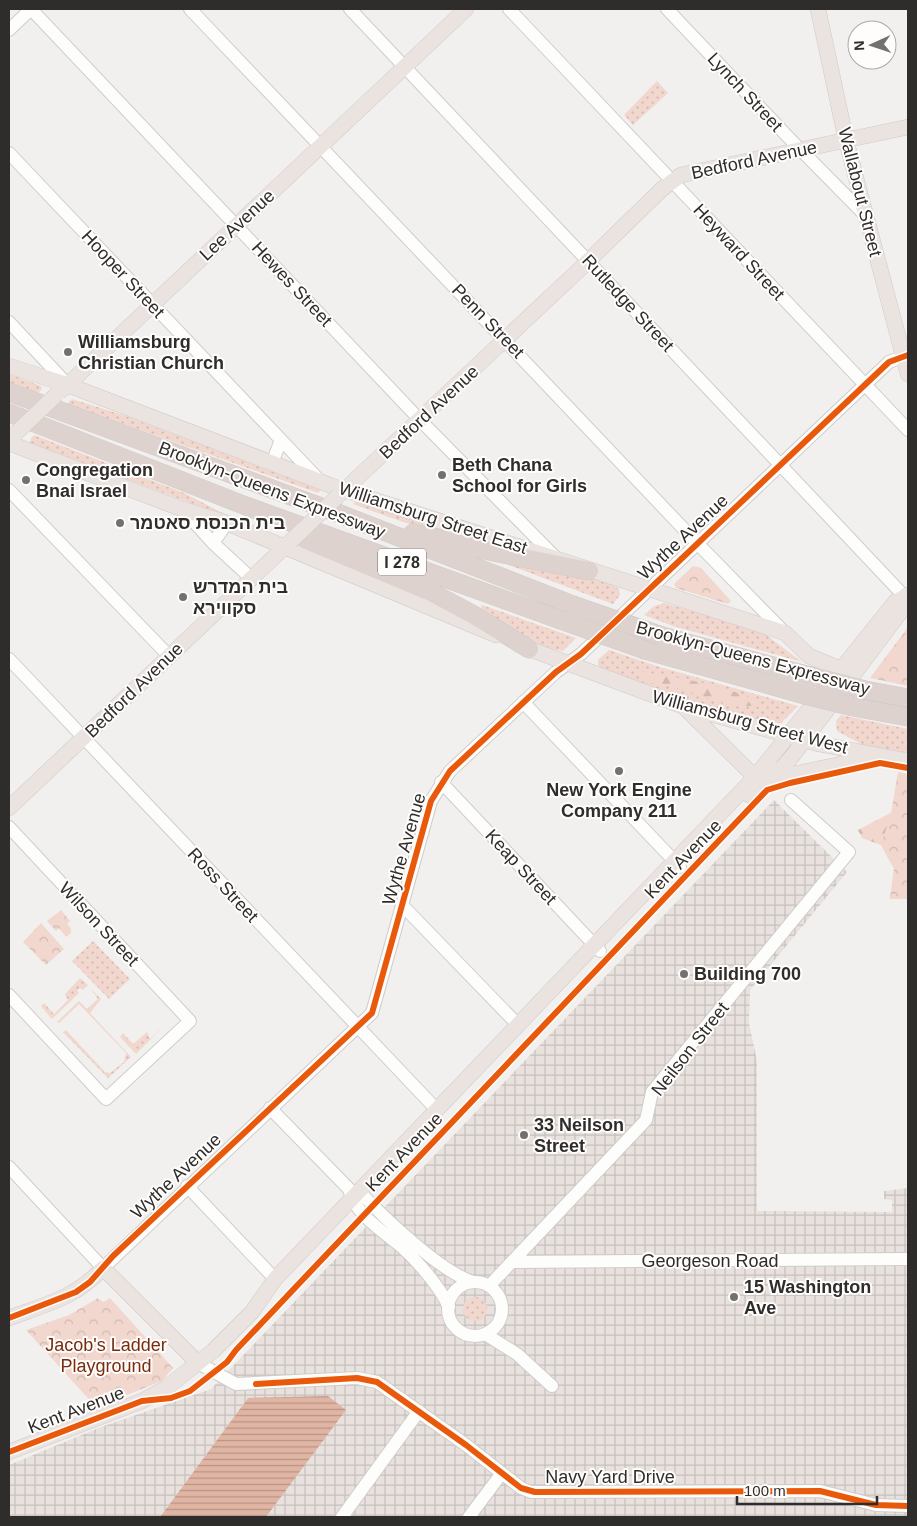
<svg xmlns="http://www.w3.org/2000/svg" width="917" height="1526" font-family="Helvetica,'Noto Sans Hebrew',sans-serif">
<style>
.industrial{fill:url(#industrial-grid)}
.grass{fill:url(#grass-dots)}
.forest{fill:url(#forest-firs)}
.park{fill:url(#park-crowns)}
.pitch{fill:#f1d7ce}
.water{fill:url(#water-rules)}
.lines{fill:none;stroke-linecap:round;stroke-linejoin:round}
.minor-casing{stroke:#cecdcb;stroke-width:14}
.major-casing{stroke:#cdcbca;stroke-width:16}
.highway-casing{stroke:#cdcbca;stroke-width:19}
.minor{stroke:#fdfdfc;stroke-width:12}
.major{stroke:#eae3e0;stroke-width:15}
.highway{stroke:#ded2cf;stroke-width:18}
.major-bridge-casing{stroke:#cdcbca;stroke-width:16;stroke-linecap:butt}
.highway-bridge-casing{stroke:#cdcbca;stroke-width:19;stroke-linecap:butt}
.major-bridge{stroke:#eae3e0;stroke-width:15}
.highway-bridge{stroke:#ded2cf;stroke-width:18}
.cycleway-casing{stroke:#fffdfc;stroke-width:9}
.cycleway{stroke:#e8590c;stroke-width:6}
.poi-dot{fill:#737170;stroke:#fffdfc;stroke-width:2}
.labels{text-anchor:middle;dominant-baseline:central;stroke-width:4;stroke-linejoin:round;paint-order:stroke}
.shield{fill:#fffdfc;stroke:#6d6b6a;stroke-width:1}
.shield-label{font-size:16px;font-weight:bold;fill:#2f2d2c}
.street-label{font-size:18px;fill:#2f2d2c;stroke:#fffdfc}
.poi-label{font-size:18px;font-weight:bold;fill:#2f2d2c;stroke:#fffdfc;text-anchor:start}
.park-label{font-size:18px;fill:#762c0d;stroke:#fffdfc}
</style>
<defs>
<pattern id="industrial-grid" width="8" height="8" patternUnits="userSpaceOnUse" patternTransform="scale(1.25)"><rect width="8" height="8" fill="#e8e1dd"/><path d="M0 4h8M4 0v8" fill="none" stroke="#c7c1be"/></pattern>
<pattern id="grass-dots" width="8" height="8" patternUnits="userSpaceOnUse" patternTransform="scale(1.25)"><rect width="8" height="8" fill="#f1d7ce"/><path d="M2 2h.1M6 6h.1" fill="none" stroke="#cfb9b1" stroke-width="1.8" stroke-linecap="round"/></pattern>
<pattern id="forest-firs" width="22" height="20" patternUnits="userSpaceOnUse" patternTransform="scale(1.25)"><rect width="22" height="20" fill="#f1d7ce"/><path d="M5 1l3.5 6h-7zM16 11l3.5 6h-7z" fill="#cfb9b1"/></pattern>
<pattern id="park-crowns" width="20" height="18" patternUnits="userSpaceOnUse" patternTransform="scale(1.25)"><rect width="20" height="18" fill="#f1d7ce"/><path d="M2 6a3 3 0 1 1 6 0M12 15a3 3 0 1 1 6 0" fill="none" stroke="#cfb9b1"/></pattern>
<pattern id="water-rules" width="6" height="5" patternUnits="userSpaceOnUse" patternTransform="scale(1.25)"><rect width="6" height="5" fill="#e1b5a4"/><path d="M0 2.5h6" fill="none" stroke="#b79486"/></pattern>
</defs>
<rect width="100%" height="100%" fill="#f2f0ee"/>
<path class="industrial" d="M774,800l73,72 -97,118 -1,33 8,38v150l135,1v-12l-8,-1v-8l24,-3v329h-642l79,-107 -97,-12 -88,119h-151v-52l92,-38 110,-38z"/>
<path class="grass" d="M657,81l11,12 -35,32 -9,-10z
M9,374l32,12 1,3 -4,4 -29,-11z
M72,399l54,17 195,74 -3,3 -251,-89z
M34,435l150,58 52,27 -206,-77 1,-5z
M357,501l126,41c-45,-7 -87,-22 -130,-38z
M498,561c32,5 95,10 121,28l1,6 -7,9z
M664,603l97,28 41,31 -129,-36 -29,-11 10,-9z
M482,605l94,33 -13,13c-29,-2 -58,-27 -82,-43z
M609,650l51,17 138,39 -18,18 -53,-12 -122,-41 -7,-6v-5z
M841,715l67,14v24l-45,-8 -26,-14 -1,-10z
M93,941l37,38 -21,20 -37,-38z
M80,978l8,7 -5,5 -3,-2 -3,3 2,2 -27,26 -11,-13 3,-3 10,11 14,-14 -3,-6z
M91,989l10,10 -11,14 41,44 -23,21 -45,-46 3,-2 39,42 5,1 14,-11 2,-9 -47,-49 -20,19 -2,-1 22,-21 8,8 11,-10z
M167,1023l-31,31 -16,-17 3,-4 10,11 14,-12 3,7z
M463 1309a12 12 0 1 1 24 0a12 12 0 1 1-24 0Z"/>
<path class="forest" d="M633,671c36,4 106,16 135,37l-47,-5 -36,-13 -41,-9z
M896,810l12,89h-18l4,-31 -13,-23 -19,-7 -4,-8z"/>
<path class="park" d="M693,566l8,2 30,33 -3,3 -52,-16 -2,-4z
M908,627v59l-38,-8z
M898,772l10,2v125h-18l4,-30 -13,-24 10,-32z
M61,910l9,11 -3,3 4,4v5l-5,4 -7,-9 -3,3 -9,-10z
M41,923l23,26 -18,16 -23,-23z
M98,1298l5,4 7,-4 63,70 -11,13 -66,26 -70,-77 43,-15z"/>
<path class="pitch" d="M908,630v42l-2,2 -20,-14z"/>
<path class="water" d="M328,1396l18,14 -80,107h-106l88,-119z"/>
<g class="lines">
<defs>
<path id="minor" d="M31,9l389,411 135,137
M190,9l508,535 87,89
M350,9l555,588
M509,9l399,421
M667,9l123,130 76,77
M9,30l22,-21
M9,153l311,328
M9,322l59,63
M272,463l9,-23
M9,490l160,166
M182,509l31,34 39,36
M213,543l14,-20
M9,659l428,451
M523,702l157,165
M441,782l159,169
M9,827l181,194 -84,78 -97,-104
M403,906l115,119
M270,1108l79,81c5,23 30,40 48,54 18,15 42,42 52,64
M9,1167l94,101 269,-255 59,-212 19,-30 106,-99 25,-18 308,-292 19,-7
M187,1186l88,93
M360,1192c24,26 81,80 113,90
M512,1262l396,-3
M448 1309a27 27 0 1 1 54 0a27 27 0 1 1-54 0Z
M489,1286l157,-166 6,-28 197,-240 -58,-52
M485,1334l32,20 35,32
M198,1363l38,21 121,-6 20,4 89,63 55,43 10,4 289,-1 56,14 32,1
M342,1517l77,-106
M469,1517l33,-44"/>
<path id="major" d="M818,9l28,131 62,234
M9,366l59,19 264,101 453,147 24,23 41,17
M62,390l404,-381
M9,443l173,66 45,14 269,112
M339,495l241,-226 82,-80 19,-14 227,-48
M519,645l166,62 134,37 89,17
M686,709l69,68
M770,779l105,-22
M749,795l34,-28 11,-13 108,-144 4,-15
M9,808l281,-266
M9,1318c38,-14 66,-20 94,-50l95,95
M9,1452l133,-51 24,-13 47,-37 39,-39 23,-33 480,-502 140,-175 10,-5"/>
<path id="highway" d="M9,392l331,122 233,91
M9,413l237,93 312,113
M413,533l85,20 91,18
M304,539l129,54 41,22 55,34
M662,636l152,41
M645,650l160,45
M865,690l43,8
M853,707l55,10"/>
</defs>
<use href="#minor" class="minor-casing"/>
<use href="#major" class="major-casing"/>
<use href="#highway" class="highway-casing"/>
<use href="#minor" class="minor"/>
<use href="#major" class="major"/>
<use href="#highway" class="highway"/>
<defs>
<path id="major-bridge" d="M16,433l41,-39
M291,541l47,-45"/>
<path id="highway-bridge" d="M573,605l89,31
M558,619l87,31
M814,677l51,13
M805,695l48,12"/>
</defs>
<use href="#major-bridge" class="major-bridge-casing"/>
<use href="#highway-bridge" class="highway-bridge-casing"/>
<use href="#major-bridge" class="major-bridge"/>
<use href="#highway-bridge" class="highway-bridge"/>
<defs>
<path id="cycleway" d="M9,1318l67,-26 14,-10 23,-26 259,-243 59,-212 19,-30 106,-99 25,-18 308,-292 19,-7
M256,1384l101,-6 20,4 89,63 55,43 14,4 285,-1 56,14 32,1
M9,1452l133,-51 29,-3 19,-7 37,-29 9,-12 531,-560 23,-7 90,-20 28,5"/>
</defs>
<use href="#cycleway" class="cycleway-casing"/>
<use href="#cycleway" class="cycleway"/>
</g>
<g class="poi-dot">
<circle cx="68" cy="352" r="5"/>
<circle cx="442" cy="475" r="5"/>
<circle cx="26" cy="480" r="5"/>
<circle cx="120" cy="523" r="5"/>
<circle cx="183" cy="597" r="5"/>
<circle cx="619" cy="771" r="5"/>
<circle cx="684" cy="974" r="5"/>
<circle cx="524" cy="1135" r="5"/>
<circle cx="734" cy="1297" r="5"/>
</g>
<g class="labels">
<rect class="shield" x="378" y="548.5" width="48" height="27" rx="4"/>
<g class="shield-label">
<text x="402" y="562">I 278</text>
</g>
<g class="street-label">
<text transform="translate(745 92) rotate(47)">Lynch Street</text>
<text transform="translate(754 160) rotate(-12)">Bedford Avenue</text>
<text transform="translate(860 192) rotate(76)">Wallabout Street</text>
<text transform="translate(237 225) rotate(-43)">Lee Avenue</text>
<text transform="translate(739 252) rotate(47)">Heyward Street</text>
<text transform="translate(123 274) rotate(47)">Hooper Street</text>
<text transform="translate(292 284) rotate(47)">Hewes Street</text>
<text transform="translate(628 303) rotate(47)">Rutledge Street</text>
<text transform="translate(488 321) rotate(46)">Penn Street</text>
<text transform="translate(429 412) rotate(-43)">Bedford Avenue</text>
<text transform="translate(272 490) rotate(21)">Brooklyn-Queens Expressway</text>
<text transform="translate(433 518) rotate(18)">Williamsburg Street East</text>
<text transform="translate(683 537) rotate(-43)">Wythe Avenue</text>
<text transform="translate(753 658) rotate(15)">Brooklyn-Queens Expressway</text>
<text transform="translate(134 690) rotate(-44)">Bedford Avenue</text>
<text transform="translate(750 722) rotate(15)">Williamsburg Street West</text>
<text transform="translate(404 849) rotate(-74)">Wythe Avenue</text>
<text transform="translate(683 859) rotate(-46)">Kent Avenue</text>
<text transform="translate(521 867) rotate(47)">Keap Street</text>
<text transform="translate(223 885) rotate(47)">Ross Street</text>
<text transform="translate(99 924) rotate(47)">Wilson Street</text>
<text transform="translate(690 1049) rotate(-52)">Neilson Street</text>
<text transform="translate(404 1152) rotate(-46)">Kent Avenue</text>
<text transform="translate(176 1176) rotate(-43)">Wythe Avenue</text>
<text x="710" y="1261">Georgeson Road</text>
<text transform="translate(76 1410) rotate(-21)">Kent Avenue</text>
<text x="610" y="1477">Navy Yard Drive</text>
</g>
<g class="poi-label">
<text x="78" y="342">Williamsburg<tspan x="78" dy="21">Christian Church</tspan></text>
<text x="452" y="465">Beth Chana<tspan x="452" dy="21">School for Girls</tspan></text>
<text x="36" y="470">Congregation<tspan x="36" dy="21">Bnai Israel</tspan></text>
<text x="130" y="523">בית הכנסת סאטמר</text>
<text x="193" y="587">בית המדרש<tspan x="193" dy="21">סקווירא</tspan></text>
<text x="619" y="790" text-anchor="middle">New York Engine<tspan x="619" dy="21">Company 211</tspan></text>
<text x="694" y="974">Building 700</text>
<text x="534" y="1125">33 Neilson<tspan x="534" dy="21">Street</tspan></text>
<text x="744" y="1287">15 Washington<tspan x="744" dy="21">Ave</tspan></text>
</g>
<g class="park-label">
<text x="106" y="1345">Jacob's Ladder<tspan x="106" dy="21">Playground</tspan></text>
</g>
</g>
<rect width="917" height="1526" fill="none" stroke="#2f2d2c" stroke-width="20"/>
<g transform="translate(872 45) rotate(267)"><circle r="24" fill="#fffdfc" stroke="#acaaa9"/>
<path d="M0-4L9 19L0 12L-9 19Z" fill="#737170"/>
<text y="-8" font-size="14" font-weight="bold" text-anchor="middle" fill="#2f2d2c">N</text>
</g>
<path d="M737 1496v8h140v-8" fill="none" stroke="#2f2d2c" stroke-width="2.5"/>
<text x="744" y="1496" font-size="15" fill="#2f2d2c" stroke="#fffdfc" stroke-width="4" paint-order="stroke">100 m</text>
</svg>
